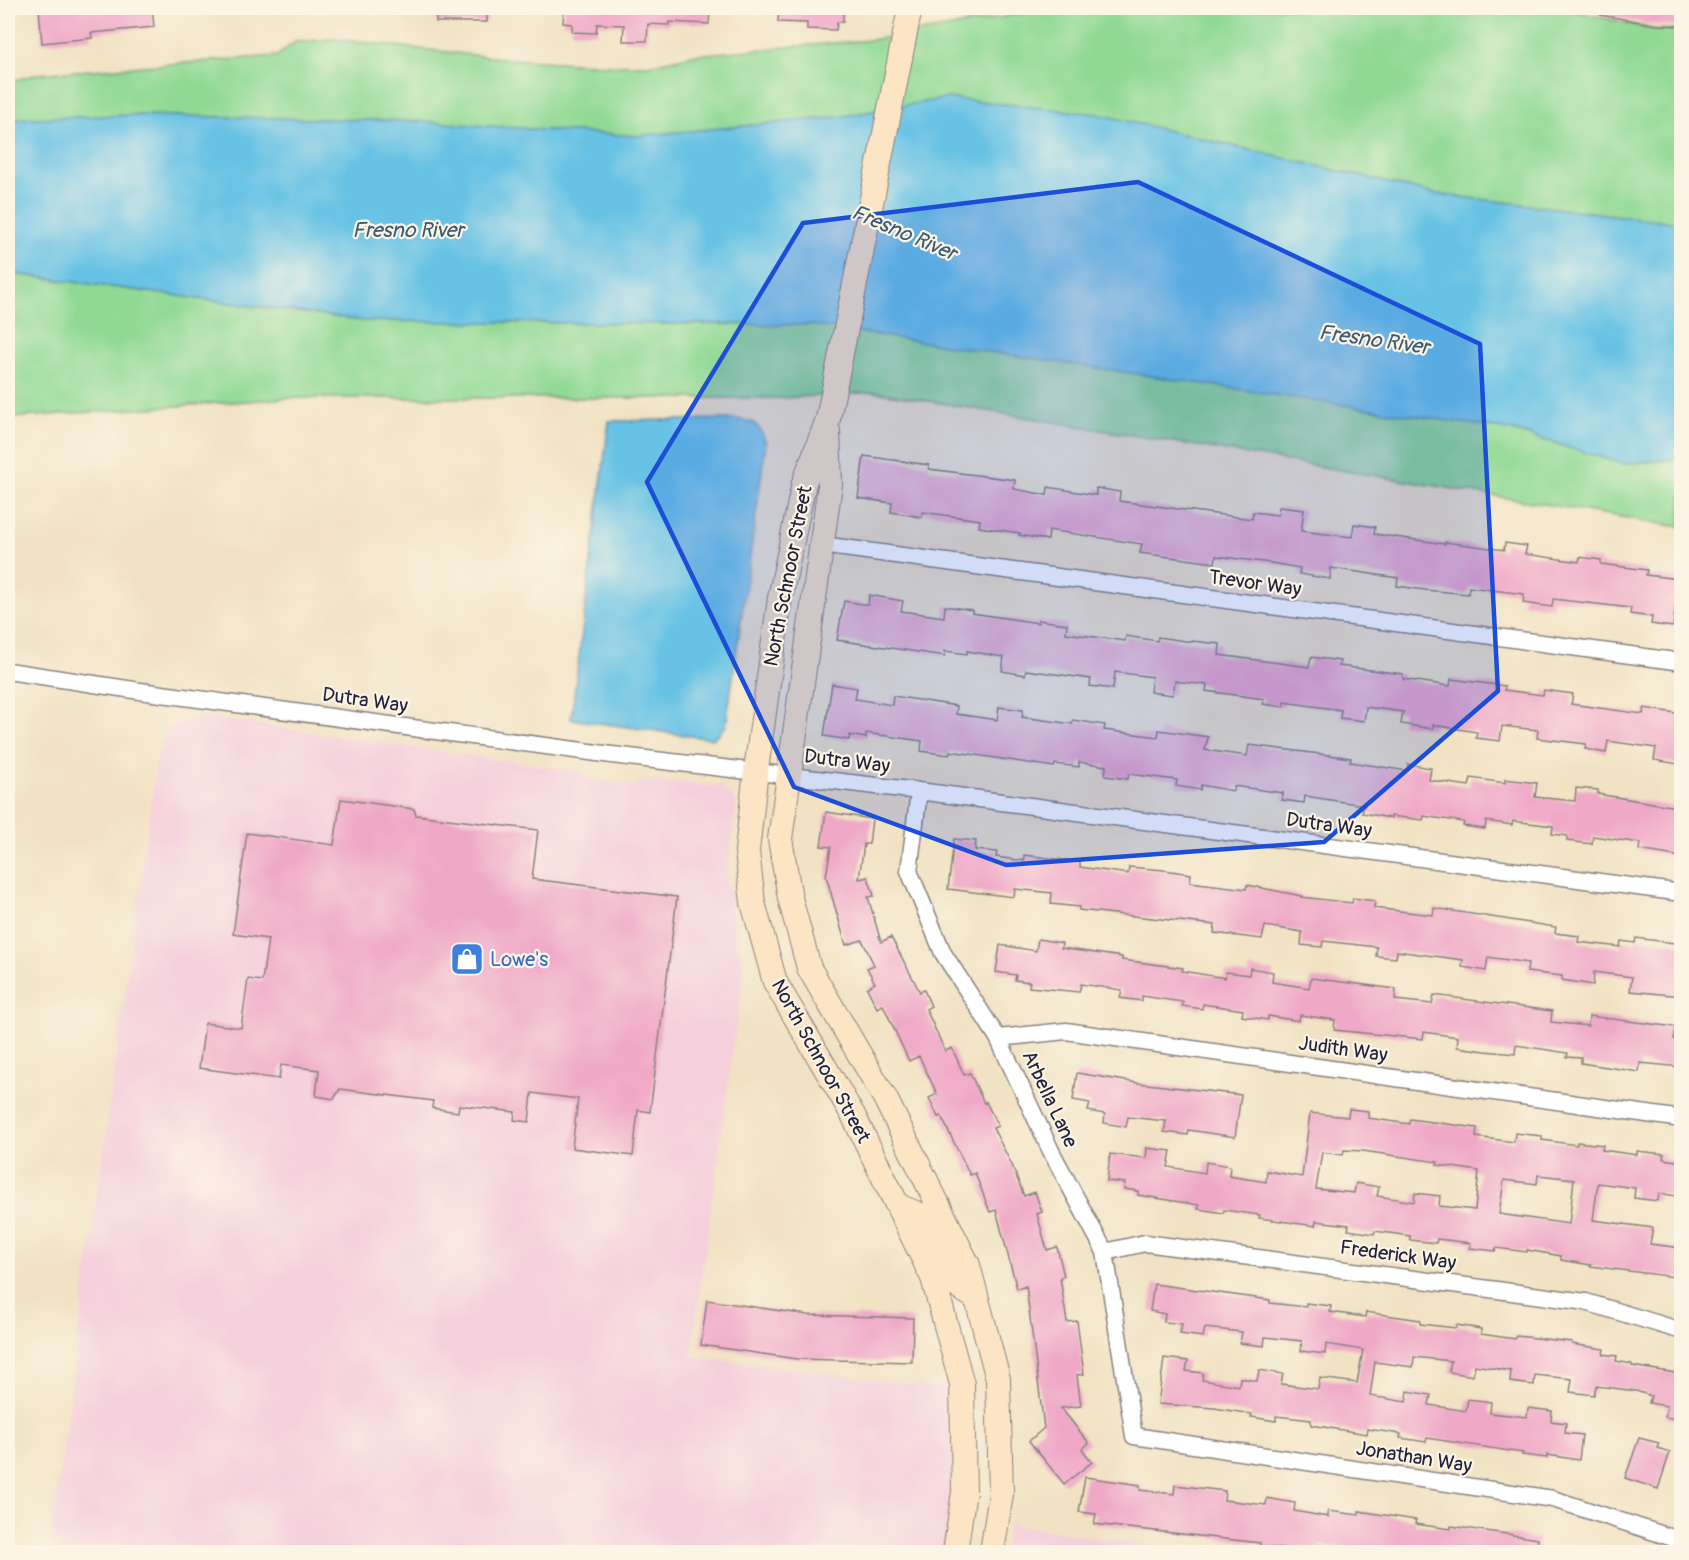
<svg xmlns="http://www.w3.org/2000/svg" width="1689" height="1560" font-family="Pangolin,sans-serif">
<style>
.built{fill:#f4cfdc}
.green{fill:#90d994;stroke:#597e68;stroke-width:1.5}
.water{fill:#67c2e5;stroke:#447290;stroke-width:1.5}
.building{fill:#efa9c7;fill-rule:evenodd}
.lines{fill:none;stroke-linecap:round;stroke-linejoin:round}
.street-casing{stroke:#8a827f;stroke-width:19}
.secondary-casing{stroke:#8a827f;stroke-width:26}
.street{stroke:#fff;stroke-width:16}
.secondary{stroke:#fce5c4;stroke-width:24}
.marked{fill:#1d4ed8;fill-opacity:0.2;stroke:#1d4ed8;stroke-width:4.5;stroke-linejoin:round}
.labels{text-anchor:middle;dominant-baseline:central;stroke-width:4.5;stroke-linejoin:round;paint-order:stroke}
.street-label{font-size:20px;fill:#22223b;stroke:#fcf5e5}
.shop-label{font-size:20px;fill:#366cbe;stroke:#fcf5e5;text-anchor:start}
.water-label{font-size:21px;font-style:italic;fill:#3a5a76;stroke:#fcf5e5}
</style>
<rect width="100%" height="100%" fill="#fcf5e5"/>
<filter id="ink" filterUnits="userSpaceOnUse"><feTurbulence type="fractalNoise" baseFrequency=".0167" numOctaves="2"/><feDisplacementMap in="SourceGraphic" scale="12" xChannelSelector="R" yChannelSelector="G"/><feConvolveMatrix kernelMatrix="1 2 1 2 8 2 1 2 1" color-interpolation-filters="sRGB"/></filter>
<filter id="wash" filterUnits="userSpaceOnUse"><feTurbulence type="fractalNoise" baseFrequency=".008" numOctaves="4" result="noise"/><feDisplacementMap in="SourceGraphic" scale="24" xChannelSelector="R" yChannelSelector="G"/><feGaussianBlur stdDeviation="1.35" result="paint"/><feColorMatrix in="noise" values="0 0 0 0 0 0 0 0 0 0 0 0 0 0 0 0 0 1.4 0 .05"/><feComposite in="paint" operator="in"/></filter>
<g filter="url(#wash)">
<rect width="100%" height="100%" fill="#f1e2c3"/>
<path class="built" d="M199,716l383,56 7,7 45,7 7,-6 79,6 17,16 -10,72 9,65 8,29 -53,388 263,34 3,78 -10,84h-898l108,-794 12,-30z
M1008,1524l176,28h-180z"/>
<path class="green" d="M1042,8h518l93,21 28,1v497l-806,-135 -93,6h-492l-282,20v-336l30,-8 239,-18 18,-14 38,-3 175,20 100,6h40l45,-10 178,-15 75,-12 84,-16z"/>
<path class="water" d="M947,98l151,16 338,80 245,29v235l-58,6 -113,-34 -699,-105 -447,-4 -356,-48v-154l131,-4 275,6 221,15 204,-19z
M733,419c21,1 26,4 33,24l-40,283 -13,13 -142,-20 38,-298z"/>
<g id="blocks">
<path class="building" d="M39,8h113l2,19 -63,6 1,5 -50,5z
M436,8h51v14h-51z
M564,8h146l-1,16 -40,-2v3l-21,-1 -1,17h-24l1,-16 -27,-1 -1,9 -24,-1v-8l-9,-1z
M779,8h64v14h-6l-1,8 -29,-1v-6l-29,-1z
M1601,8h81v18l-26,-1 -56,-10z
M864,456l65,9v4l86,11 -1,9 33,6 1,-8 48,8v-7l24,4 -1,9 133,18 1,-7 25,3 1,-8 25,3 -3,21 51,6 2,-13 21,3 -1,7 71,10v-2l59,8 1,-7 22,3 -2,8 54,8 1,-5 21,3v4l46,6 -1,5 33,4 -6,48 -22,-3 1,-7 -22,-3 1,-6 -78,-9 -1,8 -29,-4 1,-9 -55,-7 -1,7 -43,-4 -28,-4 1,-8 -67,-10 -1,11 -31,-5 1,-6 -29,-5 -55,-7 -1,7 -75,-10 2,-9 -93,-14 -1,10 -29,-5 1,-2 -41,-6 1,-7 -58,-8v5l-31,-5 1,-9 -34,-5z
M869,595l34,6 -2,10 43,6 1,-11 27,4v3l66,10v-3l29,4 -1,9 59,8 1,-5 31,5 1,-4 34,5v-1l28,3 -1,11 90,12 2,-10 29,4 -1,5 64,8v5l47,7 1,-7 54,7 -1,4 39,5 1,-5 29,4 -2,10 72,10 1,-6 38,6v23l-4,27 -24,-4 2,-12 -48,-7 -2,12 -21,-4 1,-5 -49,-6 1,-8 -36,-4 -2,15 -24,-3 1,-6 -44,-7v4l-32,-5 2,-12 -37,-5 -2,14 -24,-3 1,-8 -57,-8v5l-21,-3 1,-5 -58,-8 1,-6 -32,-4 -2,14 -23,-3 2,-15 -37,-5 -2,17 -23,-3 1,-7 -65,-9 -1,5 -23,-4 2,-14 -37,-6v3l-22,-3v5l-108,-16 7,-39 24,4z
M832,684l25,4 -2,11 37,6 1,-9 64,10 -1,8 41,6 2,-13 24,3 -1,7 50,7 1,-4 32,5 -1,5 54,7 1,-7 49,7 -3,13 42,6 2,-11 102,13 -1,4 57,9 1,-7 23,4 -2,12 40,6 2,-8 34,5v-4l32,4 -2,14 40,4 1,-13 22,2v4l84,14v49l-43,-7 1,-7 -47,-7 -1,8 -25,-3v-5l-15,-2 1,-8 -40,-5 -1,4 -26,-4 -1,8 -22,-3 1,-4 -40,-6 -1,4 -32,-4v2l-29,-5 2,-8 -59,-9 -1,7 -22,-3 1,-7 -49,-7 -1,5 -32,-6 -1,5 -24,-4 1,-6 -48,-6 -1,5 -23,-3 1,-10 -27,-4v5l-24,-3 -1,3 -104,-16 -1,4 -28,-4 1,-10 -56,-8v5l-16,-3 -1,5 -25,-4z
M341,799l73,10 2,6 122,15 -6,49 145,18 -27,215 -12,-2 -5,46 -61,-8 6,-49 -46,-6 -3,29 -15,-2 1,-8 -56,-7 -1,7 -26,-4 1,-7 -93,-12 -6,10 -18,-3 3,-26 -38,-5 -2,14 -80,-11 6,-45 36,5 7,-49 14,2 6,-42 -35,-5 14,-101 87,12z
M826,812l46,7 -3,25h-5l-5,35 9,-2 6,19 -6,1 13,45 10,-5 29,55 4,-2 7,16 -5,3 19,42 7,-3 12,27 6,-2 14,30 2,-1 12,24 -5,2 19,37 12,31 11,-4 7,20 -5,2 10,36 10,-3 7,29 -4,1 7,45 10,-1 7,53 -7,1 4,31 -20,2 28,35 -7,6 10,13 -28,22 -35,-43 15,-13 -18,-142 -9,3 -21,-79 -6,2 -15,-39 -5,2 -29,-59 -3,1 -9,-19 8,-4 -18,-38 -10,5 -26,-56 -6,3 -10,-20 8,-5 -8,-15 7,-3 -12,-25 -16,5 -20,-69 5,-29 -10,-1z
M954,839l22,2 -1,9 22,2 -1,5 28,4v-6l56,7v5l48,7 1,-7 35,3 27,4 -1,8 56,7 1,-4 55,11 -1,1 51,6 1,-5 22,3 -1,7 59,7 1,-7 122,19 -1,6 24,3 -1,6 42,5 1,-6 14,2 1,-5 46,6v52l-52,-5 2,-14 -38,-5 -1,13 -31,-5v-4l-35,-4 1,-9 -40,-6 -2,14 -24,-4 1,-7 -66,-9 -1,7 -20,-2 1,-9 -54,-6 -1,6 -21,-2 1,-13 -37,-6 -3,13 -48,-6 1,-8 -136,-15v-3l-28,-3 1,-11 -37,-4 -1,8 -66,-8z
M1038,939l24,4 -1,5 61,9v3l61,8 -1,3 43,7 1,-6 23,3 1,-7 23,4 -1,10 37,6 2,-10 85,11 -1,11 37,4 2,-9 118,16 -1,11 37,4 1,-10 86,11 -1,12 8,1v27l-42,-4 -1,9 -58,-9v-5l-14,-1 1,-4 -52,-8 -1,9 -30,-3 -28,-4 1,-10 -34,-5 -1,7 -89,-9 1,-10 -35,-5 -1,6 -31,-5v4l-26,-4 1,-6 -40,-6 -1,5 -20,-3 1,-4 -41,-6v5l-22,-3 2,-8 -41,-6 -2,8 -50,-5 1,-5 -15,-2 1,-5 -20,-3 4,-27 36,6z
M1077,1073l61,10 103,12 -6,42 -46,-7 -1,5 -24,-3 2,-11 -38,-4 -2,10 -22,-4 1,-9 -17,-3 2,-8 -17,-3z
M1349,1109l19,2v7l41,6 1,-5 67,9 -1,9 38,5 1,-9 27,3v4l35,5v-3l26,3 -1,5 35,5v-4l27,3 -1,5 19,3v35l-23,-4 -1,8 -24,-3 1,-10 -37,-5 -5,37 60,8 -3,16 32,4v30l-92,-12 1,-1 -30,-5v-4l-34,-6v2l-31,-4 -1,3 -25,-3 1,-5 -34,-4 -1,4 -26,-3v-4l-35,-5 -1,3 -26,-4 1,-5 -33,-4 -1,5 -56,-8 1,-3 -36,-5 -1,3 -25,-4 1,-4 -61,-10v-4l-14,-2 1,-6 -18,-2 3,-27 36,4 1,-10 24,3 -3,16 37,6 1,-11 24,4 -1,10 37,6 1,-11 35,6 8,-64 38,4zM1344,1150l19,1 75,11 -1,3 42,6 -4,39 -36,-4 1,-10 -25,-3 -1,9 -37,-6 2,-9 -23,-4 -2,10 -38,-4 6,-37 21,3zM1538,1175l36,4 -5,45 -70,-10 5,-34 33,4z
M1154,1284l116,16v3l36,4v-4l25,3 -1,6 35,5 1,-5 54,8v4l36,4v-3l25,4v5l34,5 1,-3 56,6v2l32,5 -1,5 14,2 -1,5 16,3v2l50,8v46l-17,-3 2,-11 -18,-3 2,-7 -15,-5 -40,-5 -2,9 -24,-3 2,-13 -37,-4 -1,10 -24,-3 1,-11 -36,-6 -2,11 -24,-4 2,-11 -37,-4 -1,10 -38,-5 -5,34 36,6 2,-11 23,4 -2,10 37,6 2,-12 23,3 -1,11 37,4 1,-9 24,3 -1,10 15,2 -1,10 17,2 -3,25 -32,-5v3l-25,-3 1,-2 -96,-15 -1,4 -26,-4 1,-4 -33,-5 -1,5 -56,-9v-5l-35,-4v5l-25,-4 1,-3 -38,-6 -56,-4 6,-46 24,3 -2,10 17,2 -1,7 37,6 1,-8 17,3 2,-11 24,4 -2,10 37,5 2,-11 37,5 6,-33 -37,-6 -1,10 -24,-3 1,-10 -37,-4 -1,9 -24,-3 2,-11 -37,-4 -2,9 -23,-3 2,-10 -18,-2 1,-8 -15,-3z
M707,1300l101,15 105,3 -1,44 -115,-3 -96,-14z
M1639,1438l20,5 -2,5 13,4 -12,37 -33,-11z
M1085,1477l55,8v5l34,4 1,-9 50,6 -1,9 42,5 1,-7 28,5 -1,8 34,6v-6l31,4v-4l57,9 -1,4 36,5v-3l56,8 31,5 -2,13h-179v-3l-38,-4 -1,7h-12l-46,-6v-3l-166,-19 2,-10 -17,-2z"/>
</g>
</g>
<g filter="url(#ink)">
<use href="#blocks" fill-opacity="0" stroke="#8a827f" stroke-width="1.5"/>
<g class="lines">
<defs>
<path id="street" d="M822,545l860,117
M8,671l139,21 465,63 307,36 763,102
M919,791l-10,80 34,82 55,85 53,113 54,101 29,184 419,63 129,42
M998,1038l68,-7 616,88
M1105,1252l40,-9 441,59 96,29"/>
<path id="secondary" d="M910,8l-82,411 -24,64 -24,115 -24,172 -9,81 6,52 22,79 78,133 80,163 29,106 2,108 -9,60
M828,431l2,54 -50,354 10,59 19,70 76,130 83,167 30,114 3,115 -9,58
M898,1206l30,12 28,67 21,14"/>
</defs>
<use href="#street" class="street-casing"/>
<use href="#secondary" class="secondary-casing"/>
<use href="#street" class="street"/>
<use href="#secondary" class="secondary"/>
</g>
</g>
<path class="marked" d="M1138,182l342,162 18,347 -174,151 -318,23 -212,-78 -147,-305 156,-259z"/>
<defs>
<symbol id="shop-square" viewBox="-11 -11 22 22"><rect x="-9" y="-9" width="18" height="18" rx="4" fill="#3f7fe0" stroke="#fcf5e5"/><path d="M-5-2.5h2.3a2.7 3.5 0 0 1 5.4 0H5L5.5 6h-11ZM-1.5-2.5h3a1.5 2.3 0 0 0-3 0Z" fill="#fff"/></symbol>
</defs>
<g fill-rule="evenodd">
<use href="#shop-square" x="448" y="940" width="38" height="38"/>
</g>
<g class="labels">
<g class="street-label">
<text transform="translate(788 576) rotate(-79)">North Schnoor Street</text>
<text transform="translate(1255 583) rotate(8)">Trevor Way</text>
<text transform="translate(365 700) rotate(8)">Dutra Way</text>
<text transform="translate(847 761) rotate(7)">Dutra Way</text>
<text transform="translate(1329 825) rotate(8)">Dutra Way</text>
<text transform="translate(1343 1049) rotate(8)">Judith Way</text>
<text transform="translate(821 1061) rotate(61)">North Schnoor Street</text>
<text transform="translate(1050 1099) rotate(65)">Arbella Lane</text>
<text transform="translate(1398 1255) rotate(8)">Frederick Way</text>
<text transform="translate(1414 1457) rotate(9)">Jonathan Way</text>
</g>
<g class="shop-label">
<text x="490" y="959">Lowe's</text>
</g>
<g class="water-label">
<text x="408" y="230">Fresno River</text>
<text transform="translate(904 233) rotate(23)">Fresno River</text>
<text transform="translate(1374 340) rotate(8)">Fresno River</text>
</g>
</g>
<rect width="1689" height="1560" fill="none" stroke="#fcf5e5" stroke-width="30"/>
</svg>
